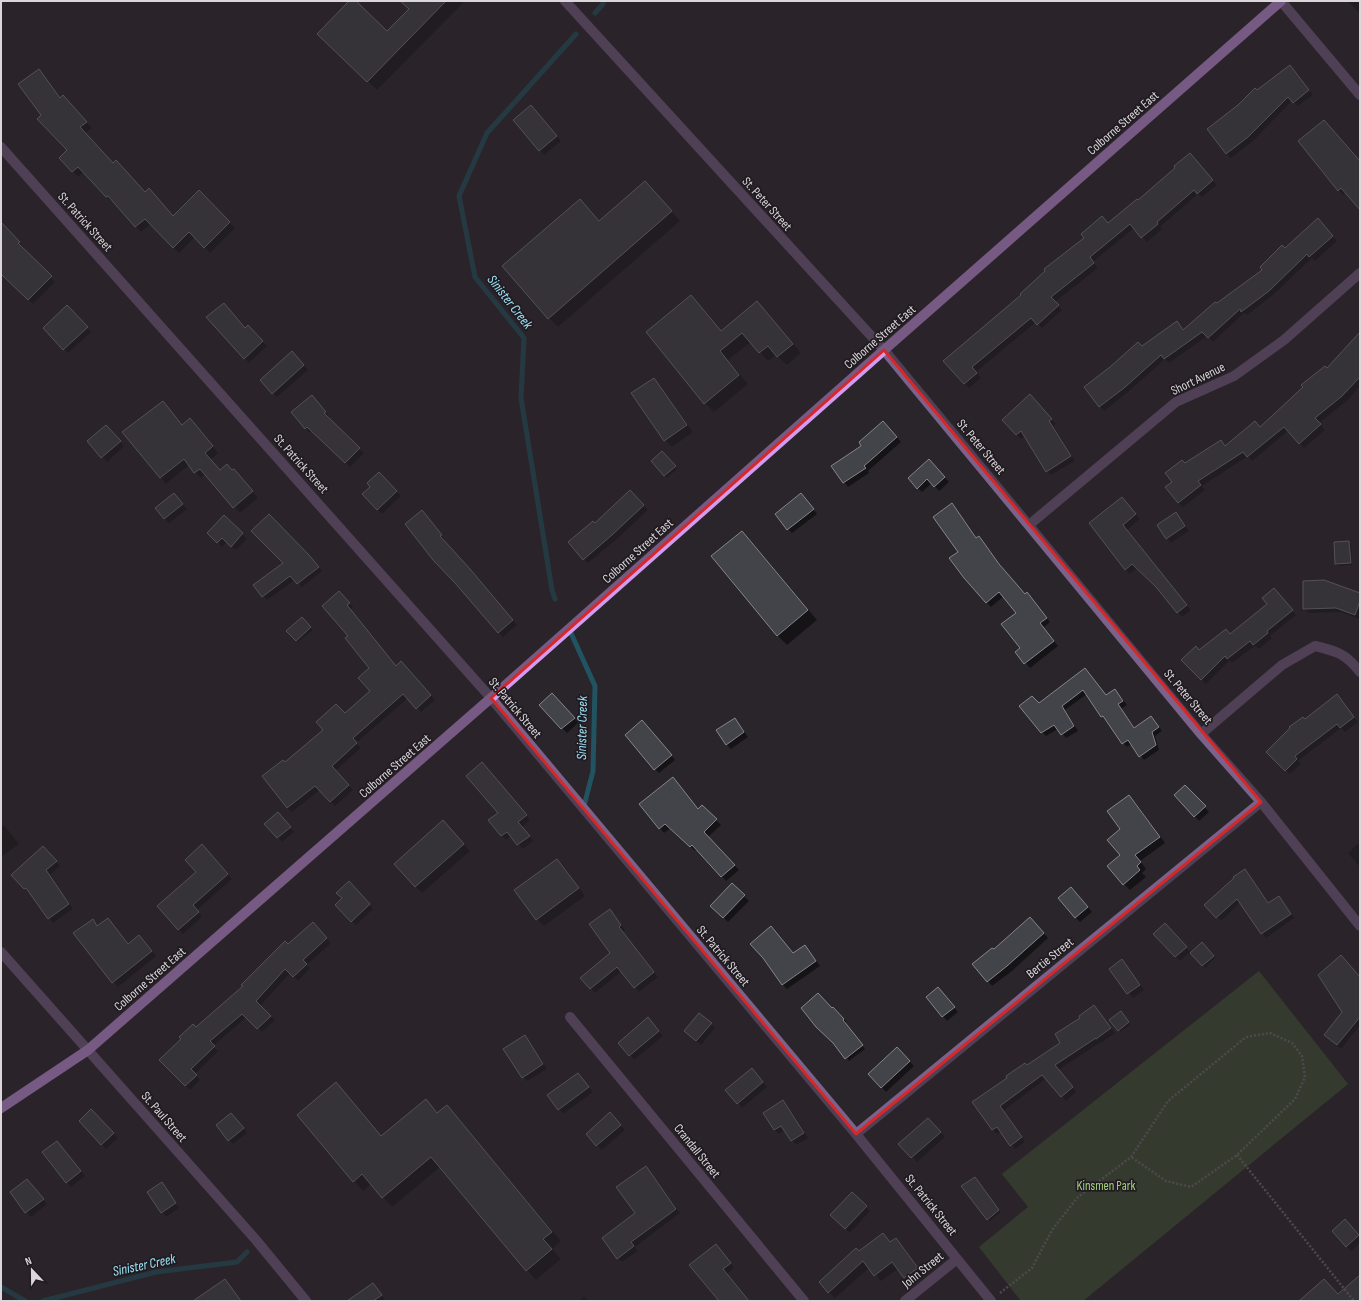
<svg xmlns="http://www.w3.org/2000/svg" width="1361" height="1302" font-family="'Sofia Sans Condensed',sans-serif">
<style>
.green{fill:#425633}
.shadow{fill:#0007}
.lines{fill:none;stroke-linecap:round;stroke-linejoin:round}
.stream{stroke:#215361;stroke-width:5}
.building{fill:#43434a;stroke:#85858d}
.path{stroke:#797479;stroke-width:2.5;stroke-dasharray:2 2;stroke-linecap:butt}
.minor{stroke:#7c628b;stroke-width:10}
.major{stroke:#d29bf2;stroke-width:10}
.marked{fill:none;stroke:#d62828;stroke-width:3;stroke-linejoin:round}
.labels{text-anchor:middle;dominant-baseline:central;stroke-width:3.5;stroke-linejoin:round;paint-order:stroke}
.street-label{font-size:13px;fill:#dad6da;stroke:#201b20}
.park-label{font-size:13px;fill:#a3d37c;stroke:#201b20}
.water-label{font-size:14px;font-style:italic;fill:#9be1f6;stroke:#201b20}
</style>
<rect width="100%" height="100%" fill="#2a252a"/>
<path class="green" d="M1259,971l89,113 -265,217h-62l-42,-54 49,-40 -26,-33z"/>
<path class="shadow" d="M351,1h3l33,32 23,-24 -8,-8h63l-88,89 -58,-57z
M1347,1h13v12l-11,-10z
M39,70l22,28 7,4 24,26 -7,5 28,31 60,53 26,-25 36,36 -25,25 -15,-16 -16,16 -28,-29 -10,8 -28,-31 -1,1 -5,-5 -23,-25 -6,5 -18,-19 8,-8 -25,-35z
M1294,70l19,25 -15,11 -6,-5 -39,40 -22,17 -5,-4 31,-62z
M536,111l25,30 -17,14 -4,-5z
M1324,121l36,41v47l-14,-17 -3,3 -5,-5z
M1194,159l23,26 -15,12 -4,-3 -38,33 2,2 -15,13 -13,-14 -41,34 5,6 -43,34 7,8 -20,18 -6,-6 -60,50 5,6 -12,10 -24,-26 163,-138z
M655,192l25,29 -122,106 -9,-9 40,-109 11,13z
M1,223l23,24 -2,1 33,34 -22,22 -25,-24 -7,-16z
M1322,224l15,17 -22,20 -3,-3 -39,37 -26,20 -3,-2 -31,29 -6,-6 -38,27 -4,-4 -37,33 -24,19 -19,-24 92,-65 7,9 80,-61 21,-21z
M691,296l31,36 35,-30 44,51 -14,12 -11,-10 -8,6 -17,-19 -23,18 20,24 -34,28 -9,-9z
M67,306l24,26 -23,21 -24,-25z
M208,317l37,12 3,-2 19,19 -18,17z
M1360,339v47l-13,15 -28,22 6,7 -21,18 -16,-17 -36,30 -4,-5 -46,30 3,4 -22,17 -5,-4 -11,-16 6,-5 12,-18 36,-23 5,5 34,-18z
M296,357l12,13 -31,27 -4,-4z
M654,379l6,7 33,46 -21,15 -7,-7z
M312,396l18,21 -2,1 36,35 -14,14 -38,-36 -2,2 -5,-5z
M1034,400l22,24 -3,2 22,35 -24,14 -4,-4 -22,-35 -4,3 -18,-19z
M163,402l19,24 8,-7 6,6 22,28 -8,7 10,11h13l6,5 19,22 -18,15 -34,-39 -5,4 -12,-13 -23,19 -42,-51z
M888,427l13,15 -33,29 1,2 -21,14 -15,-20 30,-21z
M110,430l14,16 -17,16 -19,-21z
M662,452l15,17 -10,9 -15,-17z
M928,460l21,22 -10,9 -7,-8 -10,9 -4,-4z
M379,473l22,23 -19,18 -19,-20 8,-7z
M630,491l18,19 -31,29 -29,24 -4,-4 11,-35z
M1122,498l18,21 -13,11 64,80 -9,7 -24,-29 -21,-20 -7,6 -5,-5 -35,-45z
M178,499l9,10 -18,14 -5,-4z
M805,499l12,15 -25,19 -4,-4z
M956,509l21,30 6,3 20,28 22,25 6,3 19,24 -7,6 15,18 -28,22 -14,-16 5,-4 -4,-35 -13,-17 -13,11 -5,-5 -27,-50z
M1175,513l14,18 -18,12 -4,-5z
M426,516l19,24 -1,1 31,34 42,50 -14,12 -47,-55z
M224,517l23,22 -11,11 -9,-8 -5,5 -14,-14z
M742,532l9,9 66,79 -30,25 -10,-10z
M1349,542l2,2 1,21 -14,1 -2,-2z
M313,560l9,11 -20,16 -7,-7 -28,20 -13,-15z
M1274,589l22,26 -26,21 2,2 -13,11 -4,-3 -23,17 -2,-3 -24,24 -24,-24 49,-25 37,-31z
M1360,595l-1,24 -18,-7 -32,1 -5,-4z
M344,596l9,11 -3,3 46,57h9l30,33 -14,12 -13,-14 -52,45 5,5 -26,23 18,19 -18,16 -15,-16 -28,22 -5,-4 -2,-45 87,-72 -2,-23 -21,-32z
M302,618l11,12 -15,12 -10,-11z
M1085,670l21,26 9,-6 4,4 8,11 -6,4 14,19 16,-11 4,4 7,10 -7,5 4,14 -15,10 -12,-16 -5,3 -4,-4 -36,-49 -22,16 13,21 -12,7 -8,-9 -12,7 -4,-4 -3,-28z
M1337,696l21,26 -13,10 -4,-4 -43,33 3,3 -11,10 -22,-22z
M557,699l21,24 -11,10 -26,-28z
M735,719l13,18 -17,12 -5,-5z
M642,721l33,39 -16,13 -4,-4z
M487,768l43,52 -8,7 11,14 -10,8 -12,-13 -5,4 -16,-20 9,-7z
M1185,786l24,26 -10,9 -24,-26z
M1129,797l6,5 30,41 -25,18 6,8 -4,4 4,4 -16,13 -6,-6 -2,-55z
M640,805l58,5 4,-4 19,19 -13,12 31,33 -13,11 -29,-32 -2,2 -24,-23 -7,5z
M282,818l12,14 -12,10 -16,-18z
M4,825l15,19 -18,13v-30z
M450,829l20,22 -48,42 -7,-7z
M1360,842v25l-12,-14z
M206,850l26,29 -35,31 5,7 -19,17 -5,-5z
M48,852l12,14 -10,9 23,34 -20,14 -23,-31 -1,1 -17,-18z
M557,860l7,7 21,29 -41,30 -7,-7z
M1245,870l24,34 10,-7 15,21 -28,20 -25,-36 -20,19 -15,-16z
M732,885l17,16 -21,21 -16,-16z
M353,887l20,22 -17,16 -19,-20z
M1076,893l16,19 -12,10 -5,-5z
M614,915l11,15 -2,2 35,45 -19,15 -17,-21 -27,22 -4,-5 20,-35z
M108,919l20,26 16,-4 12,15 -38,31 -43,-53 17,-13 6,5z
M1035,923l13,15 -36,33 -20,15 -18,-22z
M317,927l14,16 -24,22 3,3 -12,13 -8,-8 -30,33 15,14 -13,12 -15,-15 -34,29 5,5 -23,23 5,6 -10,10 -29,-30 83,-73 44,-41z
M1169,929l21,23 -10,9 -26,-27z
M1202,943l13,15 -10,10 -13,-15z
M805,946l15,20 -33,23 -5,-5z
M1126,965l18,25 -11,8 -23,-29z
M1360,978v47l-19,24 -12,-11 15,-26z
M938,988l20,24 -11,9 -20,-24z
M833,1009l14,13 -2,1 20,26 -16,12 -15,-18z
M1098,1011l17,22 -14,10v-1l-43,28 18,22 -10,9 -19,-23 -44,33 22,31 -10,7 -13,-18 -5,3 -4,-4 -19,-28 87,-59z
M1123,1015l7,10 -10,7 -9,-11z
M652,1023l11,13 -29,24 -15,-17z
M711,1024l4,4 -14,17 -11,-9z
M525,1036l4,5 18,28 -20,12 -4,-4z
M897,1048l17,18 -28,26 -17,-18z
M578,1074l15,18 -30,22 -4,-5z
M756,1074l11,13 -25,21 -4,-5z
M336,1084l46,53 44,-36 12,12 18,3 105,125 -9,8 9,10 -25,21 -9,-10 -87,-103 -48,40 -21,-23 -8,7 -9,-10z
M783,1101l5,5 20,32 -12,7 -11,-15 -6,4 -5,-4 -10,-17z
M91,1111l27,27 -12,11 -26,-28z
M615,1118l10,12 -23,20 -15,-16z
M236,1119l11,14 -14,11 -4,-4z
M932,1123l13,14 -28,25 -17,-18z
M57,1142l28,34 -14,11 -4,-5z
M650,1172l30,41 -45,34 3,4 -16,11 -4,-4 18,-44z
M27,1180l20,24 -16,13 -20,-24z
M977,1181l24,31 -11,9 -2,-2z
M162,1183l17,25 -13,9 -4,-5z
M852,1194l18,17 -20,22 -18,-18z
M1349,1225l11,12v6l-9,8 -5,-5z
M883,1234l8,8 4,-3 7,6 21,29 -12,10 -13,-15 -17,12 -12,-13 -34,30 -6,-6 30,-40z
M720,1250l14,18 -7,6 22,27h-30z
M225,1280l16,21h-46z
M373,1284l13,17h-37z
M584,1297l5,4h-10z"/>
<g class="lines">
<path class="stream" d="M595,13l8,-9v-3
M555,599l-3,-9 -31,-192 3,-60 -49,-61 -16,-81 28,-63 89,-99
M570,631l25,55 -2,85 -9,35
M1,1287l24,14
M43,1301l113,-29 81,-10 10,-10"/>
</g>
<path class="building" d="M349,1h7l31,30 22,-22 -9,-8h46l-79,81 -50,-48z
M1290,65l19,25 -16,13 -5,-6 -40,40 -22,17 -19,-25 31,-24 17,-17 2,2z
M39,69l21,29 3,-3 24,27 -7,5 33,36 3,-3 29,32 4,-4 24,28 26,-26 31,32 -26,26 -15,-16 -16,16 -28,-29 -10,8 -27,-31 -2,1 -28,-30 -6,5 -13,-14 8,-8 -30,-31 4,-4 -23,-31z
M531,105l26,31 -18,15 -26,-31z
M1324,120l36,41v49l-19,-22 -3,3 -40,-50z
M1190,153l23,27 -16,14 -3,-4 -37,32 1,2 -17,14 -11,-14 -40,33 4,6 -43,34 8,8 -22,20 -6,-7 -59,49 5,6 -13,11 -21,-23 78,-66 -1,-1 25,-23 -1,-2 40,-31 -3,-4 21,-18 6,7 29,-24 1,1 37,-32 -1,-2z
M645,181l27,30 -124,108 -46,-53 78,-67 19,22z
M1318,218l15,18 -24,21 -2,-3 -38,37 -28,21 -1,-3 -32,29 -6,-6 -38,27 -3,-4 -37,33 -25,19 -15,-20 26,-20 28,-25 4,4 35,-25 6,9 32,-28 2,1 45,-33 -2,-3 22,-22 3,3z
M1,222l19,20 -2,1 34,33 -24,24 -27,-26z
M691,295l30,36 36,-30 36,43 -16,13 -9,-11 -9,7 -17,-20 -22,18 19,24 -35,29 -58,-72z
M224,303l21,25 3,-3 15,16 -19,18 -38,-42z
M67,305l21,22 -25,23 -20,-22z
M1360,332v45l-18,19 -27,22 6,6 -22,20 -15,-17 -37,30 -4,-5 -45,29 3,4 -23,18 -13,-16 7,-5 -7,-9 17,-13 3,3 36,-23 4,6 30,-25 5,6 43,-40 -2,-2 24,-19 2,2z
M292,351l12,14 -32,29 -12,-14z
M654,378l33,47 -23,16 -33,-48z
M1030,394l22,25 -3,2 22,35 -25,16 -25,-41 -5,4 -14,-15z
M312,395l14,17 -2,1 36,35 -15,15 -38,-36 -2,2 -14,-17z
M163,401l19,24 8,-7 23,28 -8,7 15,17 7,-6 5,6 2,-1 19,22 -20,17 -33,-39 -6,4 -10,-14 -24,19 -38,-46z
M883,421l14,16 -33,29 2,2 -23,15 -12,-17 30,-20 -2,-4z
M106,425l15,16 -20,17 -14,-17z
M662,451l14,15 -12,10 -13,-15z
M929,459l16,18 -11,10 -7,-8 -10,10 -9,-11z
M379,472l18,19 -20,19 -15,-16 8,-7 -3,-4z
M630,490l14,15 -32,30 -29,25 -15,-18 25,-21 2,2z
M174,493l9,11 -19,15 -9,-11z
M801,493l13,16 -27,21 -12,-16z
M1122,497l14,17 -13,11 64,80 -10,8 -21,-26 -24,-23 -7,6 -36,-47z
M952,503l24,35 3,-2 20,28 26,30 2,-2 20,26 -7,5 14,18 -30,23 -9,-12 5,-4 -19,-24 15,-11 -17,-21 -13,11 -22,-25 -15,-20 9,-6 -25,-35z
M422,510l20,25 -2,1 30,33 43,51 -15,13 -43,-50 -22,-23 -28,-36z
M1176,512l9,14 -19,13 -9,-14z
M269,514l40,41 10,12 -22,17 -7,-8 -28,21 -9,-12 30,-22 -32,-32z
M224,515l19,18 -12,14 -9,-9 -5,5 -10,-10z
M742,531l66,79 -31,26 -66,-80z
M1349,541l2,22 -16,1 -1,-22z
M1324,580l36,13v8l-5,14 -19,-7 -33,1v-28z
M1274,588l19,22 -26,21 1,2 -15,12 -3,-4 -23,18 -2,-3 -24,24 -20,-20 15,-14 3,4 27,-21 4,5 37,-30 -5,-6z
M339,591l11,12 -3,2 49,61 5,-5 30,34 -15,14 -13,-15 -50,44 4,5 -25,23 17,19 -19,17 -15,-16 -28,22 -25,-32 21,-16 2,2 38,-32 -7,-8 20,-18 9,9 25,-22 -12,-13 11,-10 -24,-30 3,-2 -26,-30z
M302,617l9,10 -15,14 -10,-10z
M1085,668l21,27 9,-6 8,12 -5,3 16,24 17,-12 8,11 -7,5 4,13 -17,12 -11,-17 -6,4 -19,-28 -2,1 -18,-27 -21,16 12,20 -13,9 -7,-10 -13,8 -22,-27 13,-10 7,7z
M552,693l23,25 -14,11 -22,-24z
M1337,694l17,23 -14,11 -3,-4 -42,32 2,3 -12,12 -19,-19 24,-24 -1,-1 14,-10 2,2z
M735,718l9,14 -18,13 -10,-15z
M642,720l30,35 -18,15 -29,-35z
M482,762l45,53 -9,7 12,14 -13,9 -10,-13 -6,4 -13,-16 10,-7 -32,-37z
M673,777l25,32 4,-4 15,14 -13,13 31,33 -14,12 -29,-32 -2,2 -25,-23 -6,5 -20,-25z
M1185,785l21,21 -12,11 -20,-22z
M1129,795l31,42 -25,18 6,7 -4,4 3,4 -17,15 -16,-19 13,-11 -13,-15 13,-11 -13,-18z
M278,812l13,15 -14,11 -13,-14z
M443,820l21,24 -49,43 -21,-23z
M202,844l26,30 -35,31 6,7 -21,18 -21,-24 39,-34 -11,-12z
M43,846l14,15 -11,9 23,34 -21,15 -22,-31 -2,1 -13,-14z
M557,859l22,29 -43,32 -22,-30z
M1245,869l23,34 11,-7 12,18 -30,20 -24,-35 -21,19 -12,-13 30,-27 -1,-1z
M349,881l21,23 -19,18 -16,-17 7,-7 -6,-5z
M732,883l13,12 -22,23 -13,-12z
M1071,887l17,20 -13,11 -17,-20z
M610,909l11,16 -2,2 35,45 -20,16 -17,-21 -27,22 -10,-11 30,-25 -21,-29z
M1030,917l14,16 -37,33 -20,16 -15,-18 20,-16 2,1z
M108,918l20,26 11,-9 13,16 -40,32 -39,-50 20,-14 4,7z
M313,922l14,16 -24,22 4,4 -14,13 -8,-8 -29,32 15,15 -14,13 -15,-15 -32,27 5,5 -24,23 6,6 -12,11 -26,-26 22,-21 -2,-2 14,-13 3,3 47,-41 -2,-1 44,-44 3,3z
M1165,923l22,24 -12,10 -22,-23z
M771,926l22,27 12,-8 11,16 -34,24 -19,-27 -13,-14z
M1202,942l12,14 -12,10 -12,-13z
M1341,955l19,22v40l-23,28 -13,-10 18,-23 -24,-37z
M1122,959l18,26 -13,9 -18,-25z
M938,987l17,20 -13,10 -16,-20z
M818,993l14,15 1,-1 11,12 -1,1 20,25 -18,14 -12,-16 -17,-16 -15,-19z
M1094,1005l17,23 -15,11v-1l-41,27 18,22 -12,10 -19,-22 -42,31 22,31 -12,9 -13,-19 -5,3 -20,-28 35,-24 -1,-2 19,-13 2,2 33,-22 -5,-9 25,-16 -1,-2z
M1121,1011l8,11 -11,9 -9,-11z
M699,1013l13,10 -16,18 -12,-10z
M648,1017l11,14 -30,25 -11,-13z
M525,1035l18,29 -21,14 -19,-29z
M897,1047l13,14 -29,27 -13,-14z
M752,1068l11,14 -26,22 -12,-14z
M578,1073l11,14 -31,23 -11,-15z
M336,1082l45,54 45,-37 11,14 10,-8 105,127 -9,7 9,10 -26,22 -95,-114 -49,41 -20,-24 -9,8 -56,-67z
M783,1100l21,33 -13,8 -10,-15 -7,4 -11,-17z
M91,1109l23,24 -13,12 -22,-24z
M610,1112l11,13 -25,21 -10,-12z
M231,1113l13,15 -16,13 -12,-16z
M928,1118l13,14 -30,26 -13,-14z
M57,1141l24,30 -15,12 -24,-31z
M646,1166l30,43 -45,33 3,4 -17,13 -15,-21 33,-25 -19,-26z
M975,1177l24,33 -12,10 -26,-34z
M27,1179l17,20 -19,14 -15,-21z
M162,1182l14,21 -15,10 -14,-21z
M852,1192l15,14 -22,23 -15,-14z
M1345,1219l14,16 -13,12 -14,-16z
M883,1233l7,9 6,-4 22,30 -14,10 -12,-16 -18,14 -11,-15 -35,32 -9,-11 37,-34 3,3z
M716,1244l15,19 -8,6 26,32h-30l-30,-36z
M1360,1275v26h-61l25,-22 14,15z
M225,1279l16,22h-48z
M373,1283l9,12 -9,6h-26z"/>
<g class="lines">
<path class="path" d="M1237,1155l117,146
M1000,1293l32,-25 20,-38 25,-32 54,-41 37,-56 78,-64 24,-4 22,10 10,13 3,21 -10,22 -58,56 -46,32 -25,-6 -35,-24"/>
<path class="minor" d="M565,1l319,349 317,384 60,68 99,124
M1281,1l79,94
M1,147l490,551 365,436 135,167
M1029,525l147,-123 58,-26 50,-36 76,-67
M1201,734l81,-69 33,-19c22,5 31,8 45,26
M1,952l255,288 50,61
M570,1017l234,284
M856,1134l405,-332
M905,1301l52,-42"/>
<path class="major" d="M1,1108l87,-58 403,-352 393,-348 397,-349"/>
</g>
<path d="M0 0H1361V1302H0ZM884,350l377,452 -405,332 -365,-436z" fill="#2a252a" fill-opacity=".55" fill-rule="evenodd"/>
<path class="marked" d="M884,350l377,452 -405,332 -365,-436z"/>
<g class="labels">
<g class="street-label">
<text transform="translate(1123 123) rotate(-41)">Colborne Street East</text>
<text transform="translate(767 204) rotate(48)">St. Peter Street</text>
<text transform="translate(85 222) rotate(48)">St. Patrick Street</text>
<text transform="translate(880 337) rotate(-41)">Colborne Street East</text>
<text transform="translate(1198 379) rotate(-26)">Short Avenue</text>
<text transform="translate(981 447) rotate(50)">St. Peter Street</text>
<text transform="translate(301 464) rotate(48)">St. Patrick Street</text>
<text transform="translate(638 551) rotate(-42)">Colborne Street East</text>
<text transform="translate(1188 697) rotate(50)">St. Peter Street</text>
<text transform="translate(515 708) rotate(50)">St. Patrick Street</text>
<text transform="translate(395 766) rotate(-41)">Colborne Street East</text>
<text transform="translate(723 956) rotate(50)">St. Patrick Street</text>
<text transform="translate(1050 958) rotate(-39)">Bertie Street</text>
<text transform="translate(150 979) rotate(-41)">Colborne Street East</text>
<text transform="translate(164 1117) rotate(49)">St. Paul Street</text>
<text transform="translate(697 1151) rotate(51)">Crandall Street</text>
<text transform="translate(931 1205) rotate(51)">St. Patrick Street</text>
<text transform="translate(923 1270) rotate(-39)">John Street</text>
</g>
<g class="park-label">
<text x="1106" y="1186">Kinsmen Park</text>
</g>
<g class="water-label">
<text transform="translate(510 302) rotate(52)">Sinister Creek</text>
<text transform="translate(582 728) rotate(-89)">Sinister Creek</text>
<text transform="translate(144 1265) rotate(-12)">Sinister Creek</text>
</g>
</g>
<rect width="1361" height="1302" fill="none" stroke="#dad6da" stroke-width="4"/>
<g transform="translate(32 1270) rotate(338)" stroke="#201b20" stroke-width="3" paint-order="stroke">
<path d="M0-3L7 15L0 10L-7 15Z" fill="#dad6da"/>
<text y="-6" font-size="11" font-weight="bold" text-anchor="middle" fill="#dad6da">N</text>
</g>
</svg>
